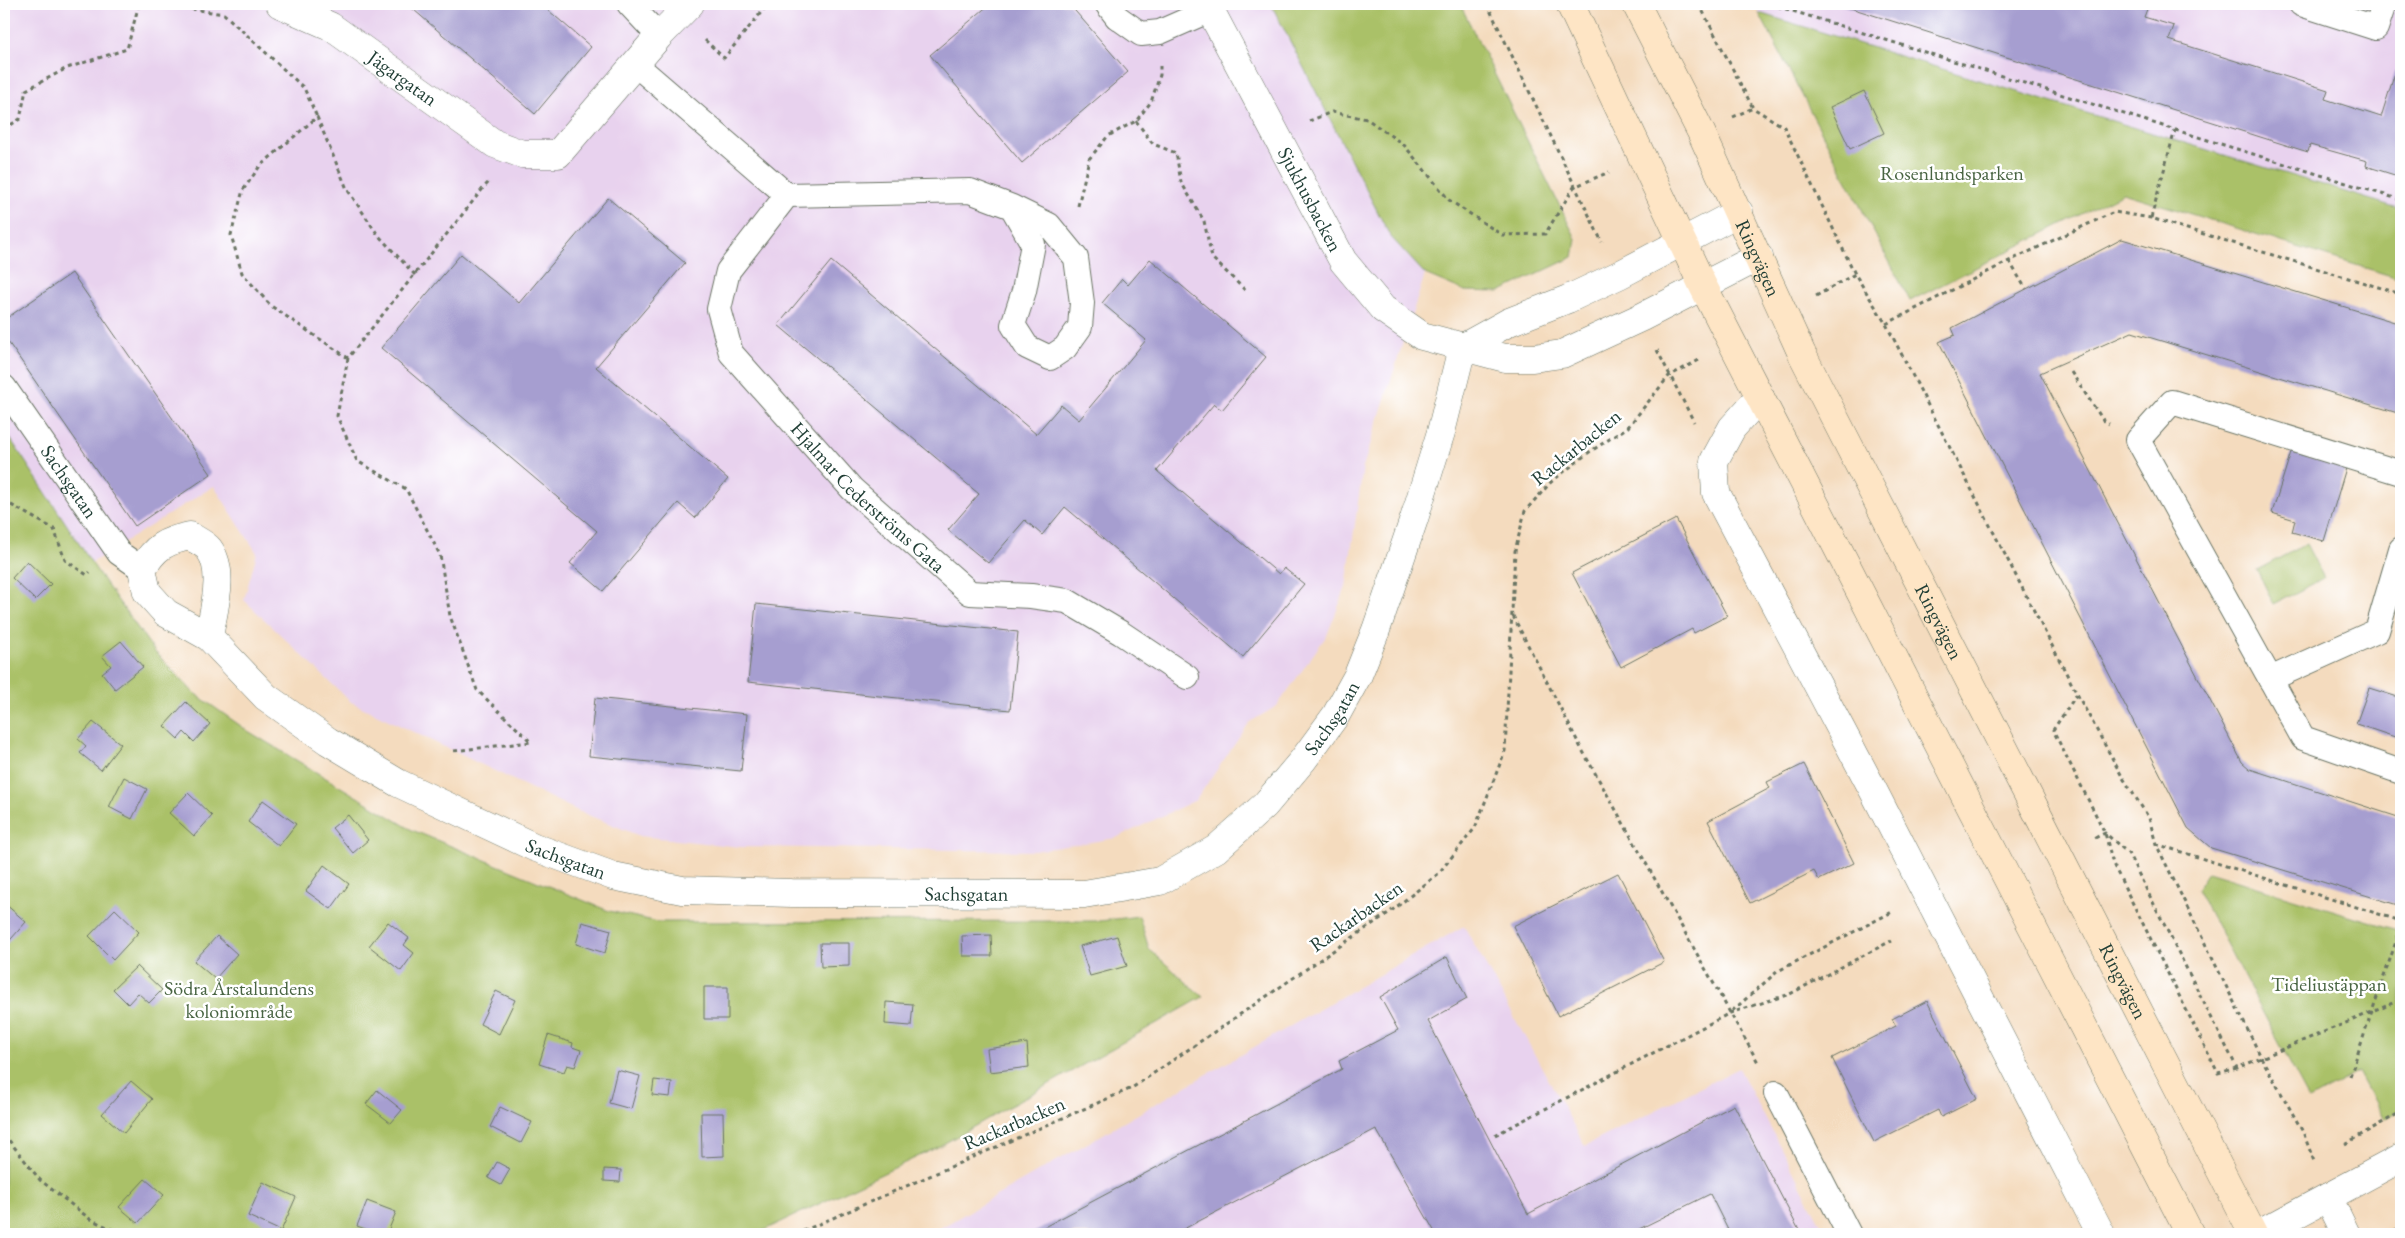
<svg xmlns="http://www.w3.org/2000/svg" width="2405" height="1238" font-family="'EB Garamond',serif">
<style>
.built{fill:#e8d2ee}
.green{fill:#aac167;stroke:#647f4e}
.building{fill:#a69ed0}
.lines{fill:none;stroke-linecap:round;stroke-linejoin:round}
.service-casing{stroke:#6a7464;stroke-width:26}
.minor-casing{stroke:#6a7464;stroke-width:29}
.secondary-casing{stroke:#6a7464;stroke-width:29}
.path{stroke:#6a7464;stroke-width:3;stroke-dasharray:4 4;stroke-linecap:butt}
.service{stroke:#fff;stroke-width:24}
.minor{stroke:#fff;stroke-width:28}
.secondary{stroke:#fee5c5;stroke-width:28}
.labels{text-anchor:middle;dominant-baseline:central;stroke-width:5;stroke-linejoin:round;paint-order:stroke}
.street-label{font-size:20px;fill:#1f3d34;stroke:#fff}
.park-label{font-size:20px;fill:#496543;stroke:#fff}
</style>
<rect width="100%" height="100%" fill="#fff"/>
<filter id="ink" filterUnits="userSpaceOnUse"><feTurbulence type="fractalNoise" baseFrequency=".02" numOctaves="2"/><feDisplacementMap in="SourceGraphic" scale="10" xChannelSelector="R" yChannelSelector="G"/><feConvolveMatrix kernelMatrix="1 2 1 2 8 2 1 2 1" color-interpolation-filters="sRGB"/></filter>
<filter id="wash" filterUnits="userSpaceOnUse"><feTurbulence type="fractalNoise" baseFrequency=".0096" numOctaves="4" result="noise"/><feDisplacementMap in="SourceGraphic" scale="20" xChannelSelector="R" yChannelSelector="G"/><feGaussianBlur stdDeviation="1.12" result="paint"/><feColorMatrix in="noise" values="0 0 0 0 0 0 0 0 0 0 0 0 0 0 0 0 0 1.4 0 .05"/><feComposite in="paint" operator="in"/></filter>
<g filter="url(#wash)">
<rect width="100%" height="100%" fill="#f4dbbe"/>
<path class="built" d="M4,4h1267l119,232 35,38 -62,193 -17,120 -19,48 -50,71 -27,16 -54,78 -80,38 -81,13 -294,-4 -101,-11 -62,-25 -227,-109 -107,-102 13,-47 -43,-67 -123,77 -87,-134z
M1757,4h644v205l-642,-196z
M1464,926l121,220 154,-78 87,166h-896z"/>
<path class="green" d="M1271,4h189l116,235 -3,18 -74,35 -34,-1 -40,-17 -35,-38z
M1759,13l642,196v70l-278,-86 -213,108z
M4,429l97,148 54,75 39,41 54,38 164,99 197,81 49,11 442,-1 39,-5 10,33 54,48 -267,151 -180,86h-752z
M2306,544l18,34 -50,26 -17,-34z
M2208,872l193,59v179l-17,10 -26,-48 -49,27 -112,-210z"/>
<g id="blocks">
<path class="building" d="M407,4h134l50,43 -56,67z
M990,4h79l59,68 -106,91 -92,-108z
M1838,4h311l-5,13 30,9 -5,14 159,50 -3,9 56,18 20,-63v123l-35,-11 1,-5 -57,-16 -2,7z
M1864,91l20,42 -34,16 -20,-42z
M608,198l77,65 -89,104 132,112 -33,39 -17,-15 -75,88 -33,-28 27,-32 -216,-183 80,-94 58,49z
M2122,239l279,85v90l-269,-82 -92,41 202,389 8,7 151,49v88l-190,-58 -23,-20 -249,-486 16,-7 -3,-7z
M1150,259l116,98 -44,53 -8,-6 -57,67 122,103 5,-6 20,16 -61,73 -178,-150 -23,28 -17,-15 -37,43 -40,-33 31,-36 -201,-169 53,-64 205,173 25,-29 18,15 67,-80 -44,-37 20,-24 6,6z
M72,273l139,201 -76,52 -131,-190v-16z
M2291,452l55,16 -22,73 -32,-9 3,-12 -23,-7z
M1676,519l51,97 -33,17 -2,-4 -71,38 -49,-94z
M27,561l24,23 -16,16 -23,-22z
M756,604l262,28 -8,78 -262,-28z
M121,641l22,26 -28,22 -13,-16 9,-7 -9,-10z
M2369,688l32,10v41l-45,-15z
M595,698l152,16 -6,57 -152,-15z
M186,702l24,22 -16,18 -10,-10 -6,7 -14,-13z
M93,722l28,22 -20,26 -21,-17 6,-7 -8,-7z
M1804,764l50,99 -35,17 -5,-9 -64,32 -42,-82 62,-33 -3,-6z
M124,777l23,12 -15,30 -23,-12z
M188,793l24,23 -18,20 -25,-23z
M263,800l33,24 -17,22 -31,-24z
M348,815l20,25 -15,13 -21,-25z
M324,865l25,19 -18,25 -25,-18z
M1618,873l46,89 -106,54 -45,-90z
M4,903l22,19 -22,25z
M115,909l24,23 -26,28 -24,-24z
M388,922l21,16 -5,7 10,8 -13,18 -32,-25z
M582,922l29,8 -6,23 -29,-9z
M991,935l1,21h-29l-1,-20z
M217,936l20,18 -22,25 -21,-18z
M1117,936l10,30 -37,10 -10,-30z
M820,943h29v23l-28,1z
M1447,957l20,42 -39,22 100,193 206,-109 67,129h-71l-20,-40 -81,40h-193l-60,-105 -202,105h-143l311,-165 -3,-8 59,-31 -18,-33z
M137,966l25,24 -13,13 -11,-10 -10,11 -15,-15z
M704,987h24v32h-24z
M496,991l19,9 -16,34 -19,-10z
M1927,1001l50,98 -36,18 -3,-7 -64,32 -42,-84 64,-32 -4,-7z
M886,1002l27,2 -2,22 -26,-2z
M548,1035l25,8 -1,4 9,3 -6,17 -8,-2 -3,7 -25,-8z
M1027,1043l2,24 -39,5 -3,-23z
M617,1070l23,6 -9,33 -22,-6z
M654,1080l18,2 -2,15 -18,-2z
M131,1081l21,18 -28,34 -22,-19z
M377,1090l25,20 -11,13 -25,-19z
M500,1107l32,15 -11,21 -31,-16z
M701,1113h22l1,43 -22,1z
M497,1162l13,7 -9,16 -13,-7z
M604,1169l17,1 -1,12 -16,-1z
M145,1179l19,16 -26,28 -19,-16z
M263,1182l33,15 -15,34 -33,-15z
M367,1201l29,11 -9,22h-8l-22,-8z
M2401,1226v8h-6l-2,-4z"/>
</g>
</g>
<g filter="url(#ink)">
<use href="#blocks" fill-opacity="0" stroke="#6a7464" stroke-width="1"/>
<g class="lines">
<defs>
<g id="service">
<path d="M629,4l30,32"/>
<path d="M1107,4l10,13 24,17 19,-2 50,-22"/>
<path d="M2301,4l75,24 8,-24"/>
<path d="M635,64l152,131 183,-4 42,16 37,18 27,33 6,45 -2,24 -15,21 -15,10 -23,-11 -14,-22 11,-34 9,-47 -21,-37"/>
<path id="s1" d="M787,195l-59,76 -9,38 12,44 121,136 118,104 61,3 36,5 54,32 66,44"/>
<path id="s2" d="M4,387l115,166 23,16"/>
<path d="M2401,473l-229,-71 -34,38 165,298 98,34"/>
<path d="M2270,679l107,-48 24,-82"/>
<path d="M1776,1093l73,141"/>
</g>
<g id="minor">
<path id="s3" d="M280,4l50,22 165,118 27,10h36l101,-118 31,-32"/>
<path id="s4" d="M1207,4l136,257 40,48 39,27 83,22h28l29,-4 80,-37 117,-60"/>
<path d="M1462,348l47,-26 59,-23 51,-24 120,-63"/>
<path d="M1760,397l-28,31 -18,33 2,32 155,293 230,448"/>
<path id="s5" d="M209,637c4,-26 17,-65 0,-88 -4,-5 -13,-9 -19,-13 -25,5 -35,11 -48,33l5,23 19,21 43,24 57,60 62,44 70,42 136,64 79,29 69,14 110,3 292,1 76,-13 56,-32 49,-44 38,-45 33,-45 22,-40 18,-45 38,-111 27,-87 21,-84"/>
<path d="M2328,1197l18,37"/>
<path d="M2259,1234l142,-76"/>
</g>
<g id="secondary">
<path d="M1570,4l133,282 487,948"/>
<path id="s6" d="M1636,4l65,128 101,222 451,880"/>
</g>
</defs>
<use href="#service" class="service-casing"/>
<use href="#minor" class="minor-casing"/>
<use href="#secondary" class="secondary-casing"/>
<path class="path" d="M160,4l64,10 80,74 13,29
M1487,4l115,238
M1699,4l54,104 31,19 71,147 31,50 191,370 46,84 26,40 7,26 106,215 41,73 12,32
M1770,4l631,196
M705,40l19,18 44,-54
M1733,117l20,-9
M1136,121l17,23 23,9 5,29 23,39 8,37 34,33
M1309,121l23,-9 35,7 37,26 45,55 53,35 43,-1 29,-47 35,-15
M4,129l16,-10 6,-29 41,-22 60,-19 12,-45
M1078,206l11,-47 19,-23 28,-15 15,-19 9,-27v-9
M2151,218l24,-88
M2009,261l17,28
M415,275l-37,-40 -31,-46 -30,-72 -57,49 -17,24 -12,45 11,38 29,33 77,52 137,-172 6,-6
M1816,296l39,-22
M1886,324l123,-63 105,-49 37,6 250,76
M1657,350l37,72
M348,358l-11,58 20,45 49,28 34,66 10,61 27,74 54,52 -78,9
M2071,372l32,48 6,4
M4,501l50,28 11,31 22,15 3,-3
M1513,616l68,132 178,316
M2077,694l-24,36 52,103 8,31 105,209 19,-5
M2095,838l10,-5 23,20 109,215 164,-68
M2156,844l245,77
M1732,1011l46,-40 116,-60
M2350,1076l51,-149
M4,1134l36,46 50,39 32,15
M1495,1135l235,-122 60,-19 101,-53
M2345,1144l56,-32
M796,1234l336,-146 258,-176 48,-38 37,-46 30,-77 10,-200 10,-40 26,-29 37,-29 40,-26 41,-51 32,-17"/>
<use href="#service" class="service"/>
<use href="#minor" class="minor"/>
<use href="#secondary" class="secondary"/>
</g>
</g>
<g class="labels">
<g class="street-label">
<text stroke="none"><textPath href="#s3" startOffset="144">Jägargatan</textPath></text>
<text stroke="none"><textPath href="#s4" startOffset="221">Sjukhusbacken</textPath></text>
<text stroke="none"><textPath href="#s6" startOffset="282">Ringvägen</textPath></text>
<text transform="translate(1576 447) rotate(-39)">Rackarbacken</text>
<text stroke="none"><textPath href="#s2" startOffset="115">Sachsgatan</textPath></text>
<text stroke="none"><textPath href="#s1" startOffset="380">Hjalmar Cederströms Gata</textPath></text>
<text stroke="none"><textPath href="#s6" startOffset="688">Ringvägen</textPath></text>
<text stroke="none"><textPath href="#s5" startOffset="1540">Sachsgatan</textPath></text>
<text stroke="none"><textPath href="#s5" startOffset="700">Sachsgatan</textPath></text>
<text stroke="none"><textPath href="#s5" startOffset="1105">Sachsgatan</textPath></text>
<text transform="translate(1356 916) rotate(-35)">Rackarbacken</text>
<text stroke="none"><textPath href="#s6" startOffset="1092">Ringvägen</textPath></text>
<text transform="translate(1014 1123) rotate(-23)">Rackarbacken</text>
</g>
<g class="park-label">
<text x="1952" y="173">Rosenlundsparken</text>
<text x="2329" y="984">Tideliustäppan</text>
<text x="239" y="988">Södra Årstalundens<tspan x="239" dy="23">koloniområde</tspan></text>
</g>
</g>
<rect width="2405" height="1238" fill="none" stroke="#fff" stroke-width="20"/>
</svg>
